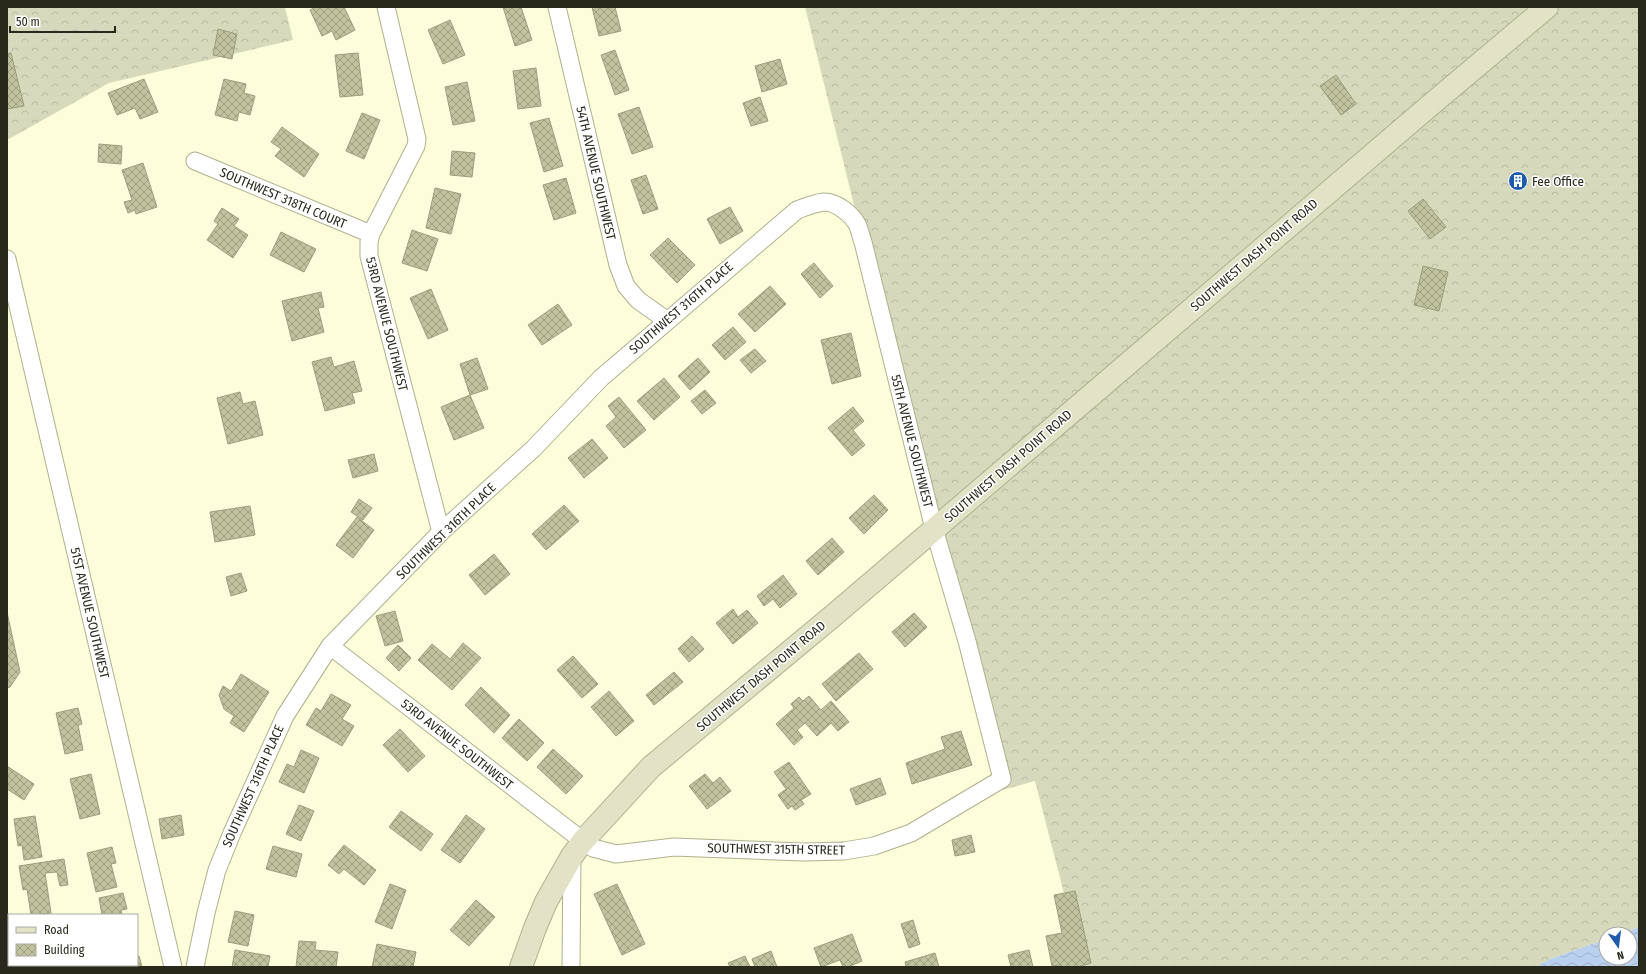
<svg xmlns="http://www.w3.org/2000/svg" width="1646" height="974" font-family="'Fira Sans Condensed',sans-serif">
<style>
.forest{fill:url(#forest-crowns)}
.water{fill:url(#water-waves)}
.building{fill:url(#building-cross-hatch);stroke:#9c9d7c}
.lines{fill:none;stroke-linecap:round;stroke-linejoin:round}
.street-casing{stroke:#aeb08e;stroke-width:19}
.secondary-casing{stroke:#aeb08e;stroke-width:24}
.street{stroke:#fff;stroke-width:17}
.secondary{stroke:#e2e2c6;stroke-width:22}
.labels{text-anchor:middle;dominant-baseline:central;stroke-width:3;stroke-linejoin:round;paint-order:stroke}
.street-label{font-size:13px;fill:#28291b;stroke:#fff}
.poi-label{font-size:13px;fill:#28291b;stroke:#fff;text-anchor:start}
</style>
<defs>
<pattern id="forest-crowns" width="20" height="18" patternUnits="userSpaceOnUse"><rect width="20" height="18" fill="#d7d9bd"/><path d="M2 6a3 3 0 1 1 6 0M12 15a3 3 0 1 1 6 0" fill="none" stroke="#b9baa2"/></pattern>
<pattern id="water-waves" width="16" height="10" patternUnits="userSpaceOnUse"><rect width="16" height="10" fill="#bad0ef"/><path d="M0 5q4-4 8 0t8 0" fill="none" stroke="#a0b3cc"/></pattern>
<pattern id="building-cross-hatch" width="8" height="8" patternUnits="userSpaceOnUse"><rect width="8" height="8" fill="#c1c39e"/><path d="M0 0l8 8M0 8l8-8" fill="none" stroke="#9d9e80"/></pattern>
</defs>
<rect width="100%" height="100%" fill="#fcfeda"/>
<path class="forest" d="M7,7h278l8,33 -184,43 -102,57z
M805,7h834v920l-20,7h-13v5l-56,20 -14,8h-453l-48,-186 -36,10z"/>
<path class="water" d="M1639,927v40h-103l14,-8 56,-20v19h24v-24h-11z"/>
<path class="building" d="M316,7h28l11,23 -19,10 -4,-9 -10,5 -12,-26z
M503,7h18l11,33 -17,6z
M592,7h23l6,24 -22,5z
M450,20l15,35 -22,9 -15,-34z
M218,29l19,5 -5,25 -19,-4z
M615,50l14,40 -14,5 -14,-40z
M11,53l13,53 -17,3v-55z
M358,53l5,42 -23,2 -5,-42z
M780,59l7,25 -25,8 -7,-26z
M536,68l5,38 -23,3 -5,-38z
M1336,75l20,29 -15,11 -21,-29z
M144,79l14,33 -18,7 -5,-11 -18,7 -9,-22z
M224,79l22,5 -2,9 11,3 -5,19 -11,-3 -2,9 -22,-6z
M467,82l8,39 -22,4 -8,-38z
M760,97l8,24 -17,5 -8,-23z
M639,107l14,40 -21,7 -14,-40z
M362,113l18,7 -16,39 -18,-8z
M549,118l14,48 -19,6 -14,-49z
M282,127l37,27 -15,23 -29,-21 6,-7 -10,-7z
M99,144l23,2 -1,18 -23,-2z
M452,151l23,2 -3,24 -22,-2z
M143,163l14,44 -21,7 -1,-4 -7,3 -4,-11 8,-2 -10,-30z
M646,175l12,34 -15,5 -12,-34z
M1519,177l4,5 -5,4 -4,-5z
M566,178l10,35 -22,7 -11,-35z
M435,188l26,6 -10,40 -25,-6z
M1423,199l23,28 -16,12 -22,-28z
M730,207l13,24 -23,13 -13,-25z
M222,208l17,11 -5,7 14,9 -15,23 -26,-18 11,-16 -4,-3z
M412,230l26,9 -11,32 -25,-8z
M281,232l35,17 -12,23 -34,-17z
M668,238l27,27 -18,18 -27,-28z
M814,263l19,23 -13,12 -19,-24z
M1423,266l25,6 -9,39 -25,-6z
M770,286l16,18 -31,28 -17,-18z
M431,289l17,41 -20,9 -18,-41z
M321,292l3,15 -6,1 6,24 -32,9 -10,-40z
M558,304l14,21 -30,20 -14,-20z
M733,327l13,15 -21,18 -13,-15z
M851,333l10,43 -29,8 -11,-44z
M755,349l11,12 -15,12 -11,-13z
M331,357l3,10 20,-6 8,30 -10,2 3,10 -30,8 -13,-49z
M477,358l11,31 -18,6 -10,-31z
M698,358l12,14 -20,18 -12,-14z
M664,378l16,19 -26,23 -17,-19z
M705,390l11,13 -14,11 -11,-13z
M240,392l3,12 12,-3 8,34 -35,9 -11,-46z
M470,395l14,33 -30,12 -13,-33z
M619,397l27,33 -22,18 -18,-22 10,-9 -8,-11z
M853,407l11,14 -11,9 12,15 -13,11 -24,-28z
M592,439l16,19 -24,20 -16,-20z
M374,454l4,17 -25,7 -5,-18z
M874,495l14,15 -24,24 -15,-16z
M359,499l13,9 -9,12 -12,-8z
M564,505l15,16 -33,29 -14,-16z
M250,506l5,29 -40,7 -5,-30z
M357,517l17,13 -21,28 -17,-13z
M832,538l12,14 -26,23 -12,-14z
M494,554l16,20 -25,21 -16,-20z
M241,573l6,18 -16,5 -5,-19z
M783,575l14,19 -17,14 -7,-9 -9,7 -7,-10z
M733,609l5,8 9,-7 11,13 -25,21 -17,-21z
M395,611l8,30 -18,5 -9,-30z
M7,612l13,60 -10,15 -3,1z
M914,613l13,14 -22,20 -13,-15z
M692,636l12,13 -15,13 -11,-13z
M463,643l18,15 -29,32 -34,-30 14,-16 18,15z
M398,645l13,13 -12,13 -13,-13z
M859,653l14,16 -37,32 -14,-17z
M573,656l25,28 -16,14 -25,-28z
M674,672l9,10 -29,23 -8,-10z
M241,674l28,18 -25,40 -14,-9 4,-7 -10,-7 -5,-14 4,-9 8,5z
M481,687l29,28 -16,18 -29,-28z
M609,691l25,30 -18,15 -25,-29z
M331,694l20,11 -9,14 12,7 -12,20 -36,-21 10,-17 5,3z
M809,696l12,14 10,-9 18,21 -11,9 -7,-8 -14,13 -12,-13 -8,7 6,7 -9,8 -18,-21 18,-16 -3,-4 8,-7 4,4z
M78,708l4,16 -4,1 5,25 -18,4 -9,-41z
M519,719l25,24 -17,18 -25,-23z
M400,729l25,27 -17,16 -25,-27z
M961,731l11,34 -60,19 -6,-21 39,-14 -4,-12z
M553,749l30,27 -17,18 -29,-27z
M301,750l18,8 -15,35 -25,-11 8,-18 7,3z
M789,762l22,32 -10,6 3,4 -9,6 -3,-4 -4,3 -10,-14 8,-6 -12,-17z
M7,766l27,18 -10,16 -17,-11z
M91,774l9,40 -20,5 -10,-40z
M705,774l8,9 7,-6 11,14 -24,18 -18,-23z
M880,778l6,16 -30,11 -6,-16z
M299,805l15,6 -13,30 -15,-7z
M401,811l32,23 -12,17 -32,-24z
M181,815l3,20 -22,4 -3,-20z
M466,815l19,14 -25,34 -19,-13z
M35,816l7,41 -18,3 -2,-15 -4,1 -4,-27z
M971,835l4,17 -20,4 -3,-16z
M344,845l32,25 -12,15 -20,-16 -5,5 -11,-9z
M273,846l29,8 -6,23 -30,-8z
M112,847l4,16 -5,1 6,23 -21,5 -9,-39z
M64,859l4,26 -8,1 -3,-14 -12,1 6,40 -20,2 -4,-26 -4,1 -4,-24z
M390,884l16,6 -14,39 -17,-7z
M617,884l28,60 -23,11 -28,-61z
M1075,891l16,72 -14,4h-17v-2l-8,1 -6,-30 16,-3 -8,-38z
M123,893l4,16 -6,1 1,5h-20l-3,-17z
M476,900l19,17 -26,29 -19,-16z
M235,911l19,4 -6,31 -20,-4z
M913,920l7,24 -11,4 -8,-24z
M852,934l10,27 -14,6h-5l-3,-7 -19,7 -7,-19z
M299,941l17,1 -1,8 23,2 -2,15h-40z
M377,944l39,8 -3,15 -20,-2 -1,2h-20z
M235,950l35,6 -2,11h-36z
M1029,950l4,17h-22l-3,-12z
M771,951l6,16h-22l-3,-8z
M935,953l4,14h-33l-1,-5z
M139,956l3,11h-36v-2h31v-8z
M745,956l5,11h-20l-2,-4z
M39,965h19l-13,2h-6z"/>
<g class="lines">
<defs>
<path id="street" d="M386,7l31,132 -1,7 -45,88 -2,8v14l72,276
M557,7l61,258 8,21 12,14 28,20
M195,161l176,73
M7,259l166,708
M195,967l11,-54 11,-43 15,-37 53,-117 45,-70 111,-114 92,-83 68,-71 196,-168c8,-3 18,-7 27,-8 13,0 27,12 33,22 3,6 4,13 6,18l71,287 33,112 35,138 -91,54 -37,13 -30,5 -41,1 -129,-5 -58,7 -23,-6 -10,-7 -253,-195
M571,967l1,-110"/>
<path id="secondary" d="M521,967l14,-39 11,-26 26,-46 11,-15 68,-74 183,-152 600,-513 113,-95"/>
</defs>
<use href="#street" class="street-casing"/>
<use href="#secondary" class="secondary-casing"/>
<use href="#street" class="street"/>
<use href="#secondary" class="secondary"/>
</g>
<defs>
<symbol id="building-disc" viewBox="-11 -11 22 22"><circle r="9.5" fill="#1e5bad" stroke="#fff"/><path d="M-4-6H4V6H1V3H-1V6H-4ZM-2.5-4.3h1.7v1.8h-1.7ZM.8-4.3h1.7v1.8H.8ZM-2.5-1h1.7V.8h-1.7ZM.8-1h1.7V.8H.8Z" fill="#fff"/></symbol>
</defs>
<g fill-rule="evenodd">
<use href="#building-disc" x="1507" y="170" width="22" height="22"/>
</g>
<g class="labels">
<g class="street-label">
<text transform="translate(596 173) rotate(77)">54TH AVENUE SOUTHWEST</text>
<text transform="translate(283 198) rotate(23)">SOUTHWEST 318TH COURT</text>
<text transform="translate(1254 255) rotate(-41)">SOUTHWEST DASH POINT ROAD</text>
<text transform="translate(681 308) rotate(-41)">SOUTHWEST 316TH PLACE</text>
<text transform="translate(387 324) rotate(76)">53RD AVENUE SOUTHWEST</text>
<text transform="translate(912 441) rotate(76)">55TH AVENUE SOUTHWEST</text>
<text transform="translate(1008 466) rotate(-41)">SOUTHWEST DASH POINT ROAD</text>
<text transform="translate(446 531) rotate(-44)">SOUTHWEST 316TH PLACE</text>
<text transform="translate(90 613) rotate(77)">51ST AVENUE SOUTHWEST</text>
<text transform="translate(761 676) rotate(-40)">SOUTHWEST DASH POINT ROAD</text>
<text transform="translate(457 744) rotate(38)">53RD AVENUE SOUTHWEST</text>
<text transform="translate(253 786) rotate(-66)">SOUTHWEST 316TH PLACE</text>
<text transform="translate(776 849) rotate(1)">SOUTHWEST 315TH STREET</text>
</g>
<g class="poi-label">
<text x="1532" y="181">Fee Office</text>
</g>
</g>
<rect width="1646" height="974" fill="none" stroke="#28291b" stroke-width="16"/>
<rect x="8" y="914" width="130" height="52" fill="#ffffff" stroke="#a9a9a4"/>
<rect x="16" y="927" width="20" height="6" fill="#e2e2c6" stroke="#a9a9a4"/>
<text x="44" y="934" font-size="12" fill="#28291b">Road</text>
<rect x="16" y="944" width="20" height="12" fill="url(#building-cross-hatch)" stroke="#a9a9a4"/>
<text x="44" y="954" font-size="12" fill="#28291b">Building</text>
<g transform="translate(1618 946) rotate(166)"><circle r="19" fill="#ffffff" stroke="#a9a9a4"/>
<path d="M0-3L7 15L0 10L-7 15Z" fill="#1e5bad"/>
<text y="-6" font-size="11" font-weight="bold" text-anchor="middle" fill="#28291b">N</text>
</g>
<path d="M10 26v6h105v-6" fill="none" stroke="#28291b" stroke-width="2"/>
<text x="16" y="26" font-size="12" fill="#28291b" stroke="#ffffff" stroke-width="3" paint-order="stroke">50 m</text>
</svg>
